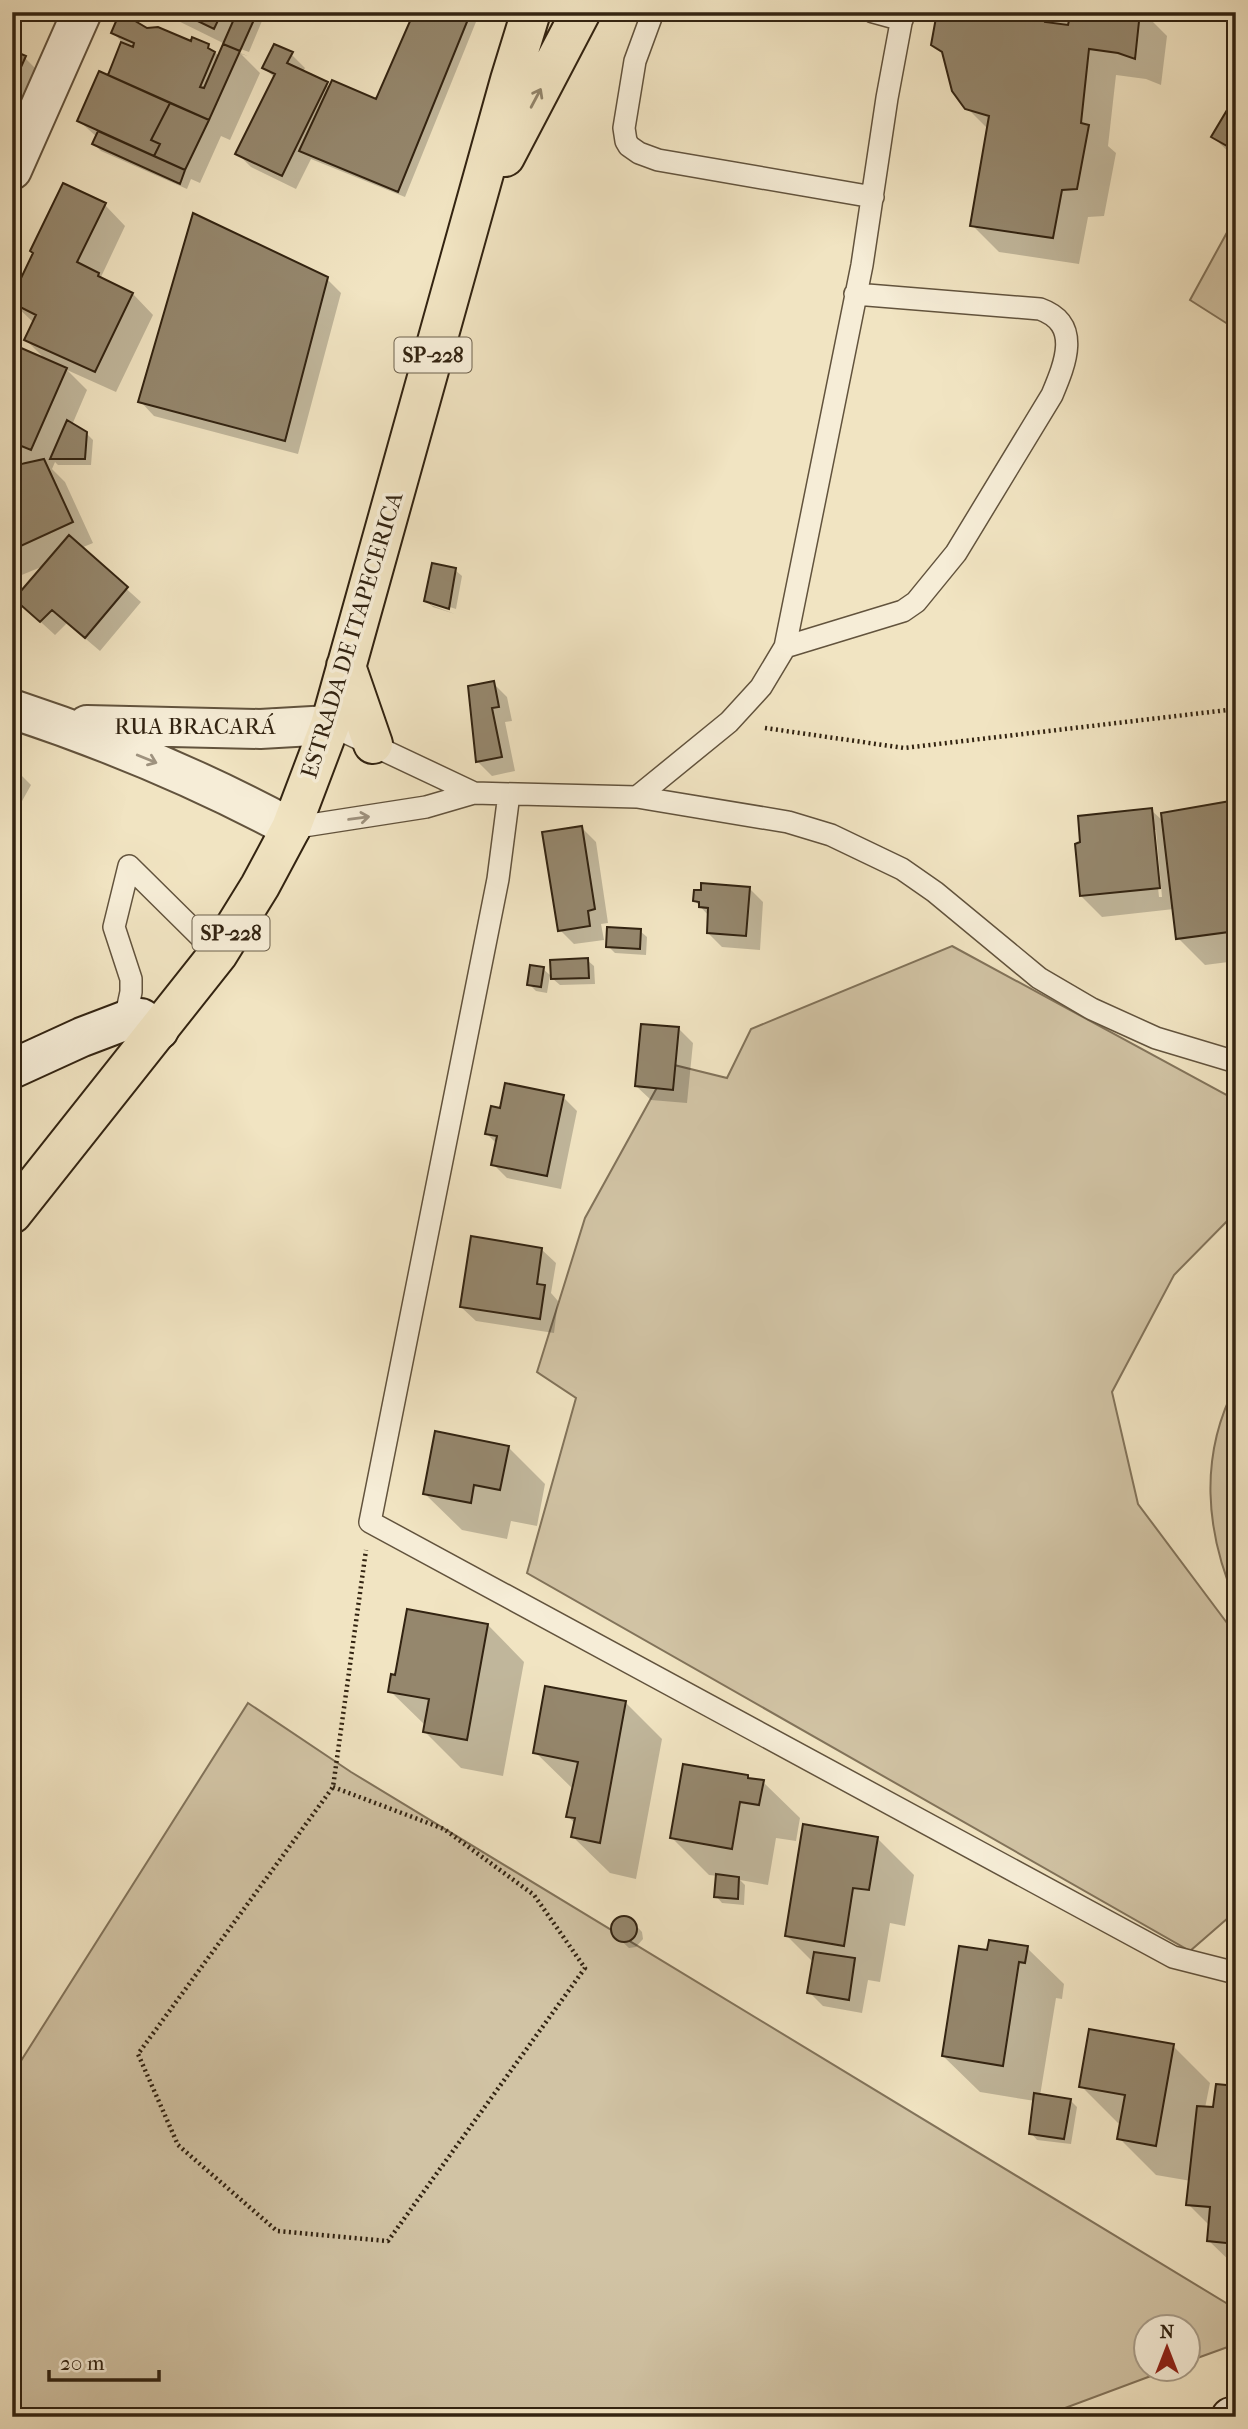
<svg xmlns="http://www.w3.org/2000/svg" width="1248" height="2429" font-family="'IM FELL French Canon',serif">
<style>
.green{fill:#d1c3a4;stroke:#82735a;stroke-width:2}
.shadow{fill:#0003;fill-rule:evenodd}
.building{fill:#95876d;stroke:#322311;stroke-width:2}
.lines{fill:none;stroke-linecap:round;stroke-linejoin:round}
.lane-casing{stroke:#62533d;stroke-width:24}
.street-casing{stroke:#62533d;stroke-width:42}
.secondary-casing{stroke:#322311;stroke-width:42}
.primary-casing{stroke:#322311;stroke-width:42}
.path{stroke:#322311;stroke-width:4.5;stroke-dasharray:2 3.5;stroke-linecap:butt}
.lane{stroke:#f6edd7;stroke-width:21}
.street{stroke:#f6edd7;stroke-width:38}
.secondary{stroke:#f6edd7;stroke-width:38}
.primary{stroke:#f1e4c2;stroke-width:38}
.oneway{stroke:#92846a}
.oneway2{stroke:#9e927e}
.labels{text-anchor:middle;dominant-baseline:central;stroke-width:7;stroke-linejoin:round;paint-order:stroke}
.shield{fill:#f6edd7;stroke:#6d604c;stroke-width:2}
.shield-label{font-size:21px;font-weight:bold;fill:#322311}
.street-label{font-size:23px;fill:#322311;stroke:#f6edd7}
</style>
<rect width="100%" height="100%" fill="#f1e4c2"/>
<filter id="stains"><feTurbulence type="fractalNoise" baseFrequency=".00286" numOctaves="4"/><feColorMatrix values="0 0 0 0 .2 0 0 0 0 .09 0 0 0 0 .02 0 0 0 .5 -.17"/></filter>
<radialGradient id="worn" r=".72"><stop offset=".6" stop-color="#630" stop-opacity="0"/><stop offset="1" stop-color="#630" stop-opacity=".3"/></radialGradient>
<path class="green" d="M1236,216v109l-2,3 -44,-28z
M952,946l284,154v112l-62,63 -62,117 26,112 98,131v276l-46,40 -663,-378 49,-175 -39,-26 48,-154 85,-154 57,14 24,-49z
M1236,1385v217c-31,-71 -37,-147 0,-217z
M248,1703l103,69 885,537v35l-47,17 -1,-33h-42v42h21l-126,47h-1029v-342z"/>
<path class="shadow" d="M160,12h93l9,9 -13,31 -14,-5v4l13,5 -7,-2 19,19 -30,67 -9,-4 -21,47 -9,-4 -4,10 -86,-38 -7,-7 3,-7 -18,-16 37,-41 -6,-6 13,-31 -10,-10 34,-4 45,14 16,3 12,11 5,-13z
M416,12h64l-75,185 -94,-38 -15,30 -45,-22 -14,-14 38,-75 -11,-10 27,-14 14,14 -2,4 27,15 47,15z
M939,12h204l24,24 -6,49 -15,-6 -30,-4 -8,71 8,7 -12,63 -16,1 -9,47 -80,-12 -27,-27 17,-95 -22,-22 -22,-52 -12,-12z
M12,52l13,6 14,14 -18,40 -9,-4z
M1236,99v60l-23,-22z
M105,205l20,21 -24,51 32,17 20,21 -37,77 -49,-22 20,20 -15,35 14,8 7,7 -2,25h-33l-3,-3 -3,7 13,13 28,61 -12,5 60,54 -41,49 -33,-28 -12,12 -24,-22 15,-48 -34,14v-95l6,-2 9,-18 -15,-6v-112l35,15 -21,-21 8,-17 -22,-21z
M327,279l14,14 -43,161 -144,-38 -14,-15z
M455,570l7,6 -6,33 -25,-8v4l24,9 -22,-7 -7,-6z
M493,683l14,14 5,24 -7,1 10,49 -23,5 -14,-14z
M12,766l19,19 -19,34z
M1236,802v159l-31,4 -27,-27 -4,-29 -72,8 -21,-21 70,-86 13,12zM1152,830h4l6,67h-3z
M582,828l14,14 12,81 -7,1 3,16 -30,4 -14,-14z
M749,888l14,14 -3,48 -38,-3 -14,-14 1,-17 -14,-15z
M640,931l7,6 -1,18 -31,-2 -7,-7z
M587,960l7,6 1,18 -35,1 -7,-6z
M543,969l7,6 -3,18 -11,-2 -7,-7z
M679,1029l14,14 -6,60 -36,-3 -15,-14z
M563,1097l14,14 -16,78 -54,-11 -14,-14 4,-20 -10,-10 14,-24z
M541,1249l15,14 -5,30 7,8 -4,32 -78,-12 -15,-14z
M508,1447l37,37 -8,42 -26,-5 -4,18 -45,-9 -37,-36z
M488,1625l36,37 -21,114 -42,-8 -36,-36 1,-6 -36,-35 6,-14z
M625,1702l37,37 -26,140 -26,-6 -37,-36 2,-13 -7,-8 6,-26 -39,-38z
M748,1777l3,3 12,2 37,36 -4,23 -20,-3 -8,47 -28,-5 5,5 -1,20 -22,-2 -6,-7 2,-20 -9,-1 -37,-37z
M877,1838l37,37 -9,51 -15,-3 -10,59 -12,-2 -6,33 -39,-7 -14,-14 5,-29 -27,-27z
M619,1918l11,1 12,13 1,7 -7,8 -7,1 -16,-15v-7z
M1027,1948l37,36 -2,15 -6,-1 -16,98 30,4 7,7 -6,37 -34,-4 -6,-7 4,-32 -55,-9 -37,-36 46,-104z
M1173,2046l37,37 -5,25 10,1 21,-21v179l-28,-27 2,-14 -22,-22 3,-23 -35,-6 -37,-37 2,-14 -3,-1 -37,-37z"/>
<path class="building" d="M120,12l27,16 11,-1 33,14 1,-4 17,7 -1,4 7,4 -15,35 4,1 19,-44 17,7 -31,69 -101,-45 13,-33 12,5 1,-4 -23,-10z
M179,12h43l-8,17z
M237,12l20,1 -17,38 -17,-7z
M414,12h57l-73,180 -99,-41 33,-71 44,19z
M937,12h109l-1,10 23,3 3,-13h69l-5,47 -17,-6 -29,-4 -8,74 8,2 -12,64 -15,1 -9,48 -83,-12 19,-110 -24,-7 -13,-18 -10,-39 -11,-7z
M274,44l19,8 -6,11 41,19 -46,94 -47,-22 40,-80 -13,-6z
M12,50l14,6 -14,31z
M99,71l71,32 -19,37 9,4 -6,12 -77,-35z
M1236,95v56l-25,-14z
M170,103l39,17 -24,50 -31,-14 6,-12 -9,-4z
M98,131l87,39 -5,14 -88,-40z
M63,183l43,20 -29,59 22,11 -1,3 35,17 -38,79 -71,-32 12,-25 -24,-12v-6l21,-44 -3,-2z
M193,213l135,64 -43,164 -147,-39z
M12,344l55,24 -36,82 -17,-7 -2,3z
M67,420l20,12 -2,27h-35z
M44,459l29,63 -61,28v-68l4,-1 -4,-15z
M69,535l59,52 -43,51 -33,-28 -12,12 -26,-23z
M432,563l24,5 -7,41 -25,-8z
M494,681l5,26 -7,1 10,49 -26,5 -8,-76z
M1236,800v131l-60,8 -15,-126z
M1152,808l8,80 -80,8 -5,-52 5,-2 -2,-26z
M582,826l13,83 -7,2 2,15 -32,5 -16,-99z
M701,883l49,4 -4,49 -39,-3 1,-25 -9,-1v-5l-6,-1 1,-11h7z
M607,927l34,2 -1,20 -34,-2z
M588,958l1,20 -38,1 -1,-19z
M530,965l14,2 -3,20 -14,-2z
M641,1024l38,3 -6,63 -38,-4z
M505,1083l59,12 -17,81 -56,-11 6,-29 -12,-2 6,-28 9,2z
M471,1236l71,12 -5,36 8,1 -5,34 -80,-12z
M435,1431l74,15 -9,44 -26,-5 -3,18 -48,-9z
M407,1609l81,15 -21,116 -44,-8 6,-33 -41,-7 3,-18 4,1z
M545,1686l81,15 -26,142 -29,-6 4,-19 -9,-1 12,-55 -45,-9z
M683,1764l65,11v3l16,2 -5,25 -19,-3 -8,47 -62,-11z
M803,1824l75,13 -9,53 -16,-2 -9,58 -59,-10z
M716,1874l23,3 -1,22 -24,-2z
M611 1929a13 13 0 1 1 26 0a13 13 0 1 1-26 0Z
M989,1940l39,6 -3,17 -6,-1 -16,104 -61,-10 17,-110 28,4z
M814,1952l41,6 -6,42 -42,-7z
M1089,2029l85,15 -18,102 -39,-7 8,-44 -46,-8z
M1216,2084l20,2v158l-29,-3 3,-34 -24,-2 11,-99 16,1z
M1034,2093l37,6 -7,40 -35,-5z"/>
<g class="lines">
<defs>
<path id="lane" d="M653,12l-18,49 -11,67 2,13 3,5 10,7 19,7 215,37
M873,12l29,8
M785,647l118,-36 13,-9 40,-49 96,-158c13,-31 30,-71 -12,-86l-185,-15
M330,725l144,68
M509,794l-11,85 -128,643 803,435 63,16
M637,797l151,25 43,13 71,34 33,23 104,86 53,31 64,29 80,24
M291,828l135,-21 48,-14 163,4 92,-75 32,-35 24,-40 77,-382 25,-167 16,-86
M125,1020l6,-28v-13l-17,-52 15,-61 89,88"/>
<path id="street" d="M12,170l70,-158
M12,709c97,32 190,71 279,119
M87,725l173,4 70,-4"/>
<path id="secondary" d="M12,1069l70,-32 50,-19h9l18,12
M1231,2417l5,-1"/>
<path id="primary" d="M505,157l76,-145
M346,666l27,78
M12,1214l206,-260 42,-68 31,-58 39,-103 180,-645 21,-68"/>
</defs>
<use href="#lane" class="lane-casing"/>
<use href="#street" class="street-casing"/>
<use href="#secondary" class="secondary-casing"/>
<use href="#primary" class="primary-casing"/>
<path class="path" d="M765,728l139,20 332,-39
M333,1787l111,42 90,66 51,73 -197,273 -111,-10 -99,-86 -40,-91 195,-267 33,-237"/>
<use href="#lane" class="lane"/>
<use href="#street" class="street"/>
<use href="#secondary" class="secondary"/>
<use href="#primary" class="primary"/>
</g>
<defs><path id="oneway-shaft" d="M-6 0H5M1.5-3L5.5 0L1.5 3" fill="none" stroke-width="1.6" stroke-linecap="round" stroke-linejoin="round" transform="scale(1.75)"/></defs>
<use class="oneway" href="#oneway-shaft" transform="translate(536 98) rotate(-62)"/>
<g class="oneway2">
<use href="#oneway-shaft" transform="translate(147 759) rotate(22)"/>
<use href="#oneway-shaft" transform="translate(359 818) rotate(-8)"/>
</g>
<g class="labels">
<g class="shield">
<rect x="394.5" y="337.5" width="77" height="35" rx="5"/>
<rect x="192.5" y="915.5" width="77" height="35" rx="5"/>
</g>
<g class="shield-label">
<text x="433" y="355">SP-228</text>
<text x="231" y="933">SP-228</text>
</g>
<g class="street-label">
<text transform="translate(352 635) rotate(-73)">ESTRADA DE ITAPECERICA</text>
<text x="195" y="726">RUA BRACARÁ</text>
</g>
</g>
<rect width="1248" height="2429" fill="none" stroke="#f1e4c2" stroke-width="42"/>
<rect x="14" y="14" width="1220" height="2401" fill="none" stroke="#322311" stroke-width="3.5"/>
<rect x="21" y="21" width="1206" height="2387" fill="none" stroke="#322311" stroke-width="2"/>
<g transform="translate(1167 2348)"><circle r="33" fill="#f6edd7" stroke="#a89c88" stroke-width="2"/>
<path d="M0-5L12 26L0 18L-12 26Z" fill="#8f2418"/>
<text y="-10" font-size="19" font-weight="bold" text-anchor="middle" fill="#322311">N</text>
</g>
<path d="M49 2370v10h110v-10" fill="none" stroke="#322311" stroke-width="3.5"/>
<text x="60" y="2370" font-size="21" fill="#322311" stroke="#f6edd7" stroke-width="5" paint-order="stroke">20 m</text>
<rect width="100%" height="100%" filter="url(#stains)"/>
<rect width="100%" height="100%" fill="url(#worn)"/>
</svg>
